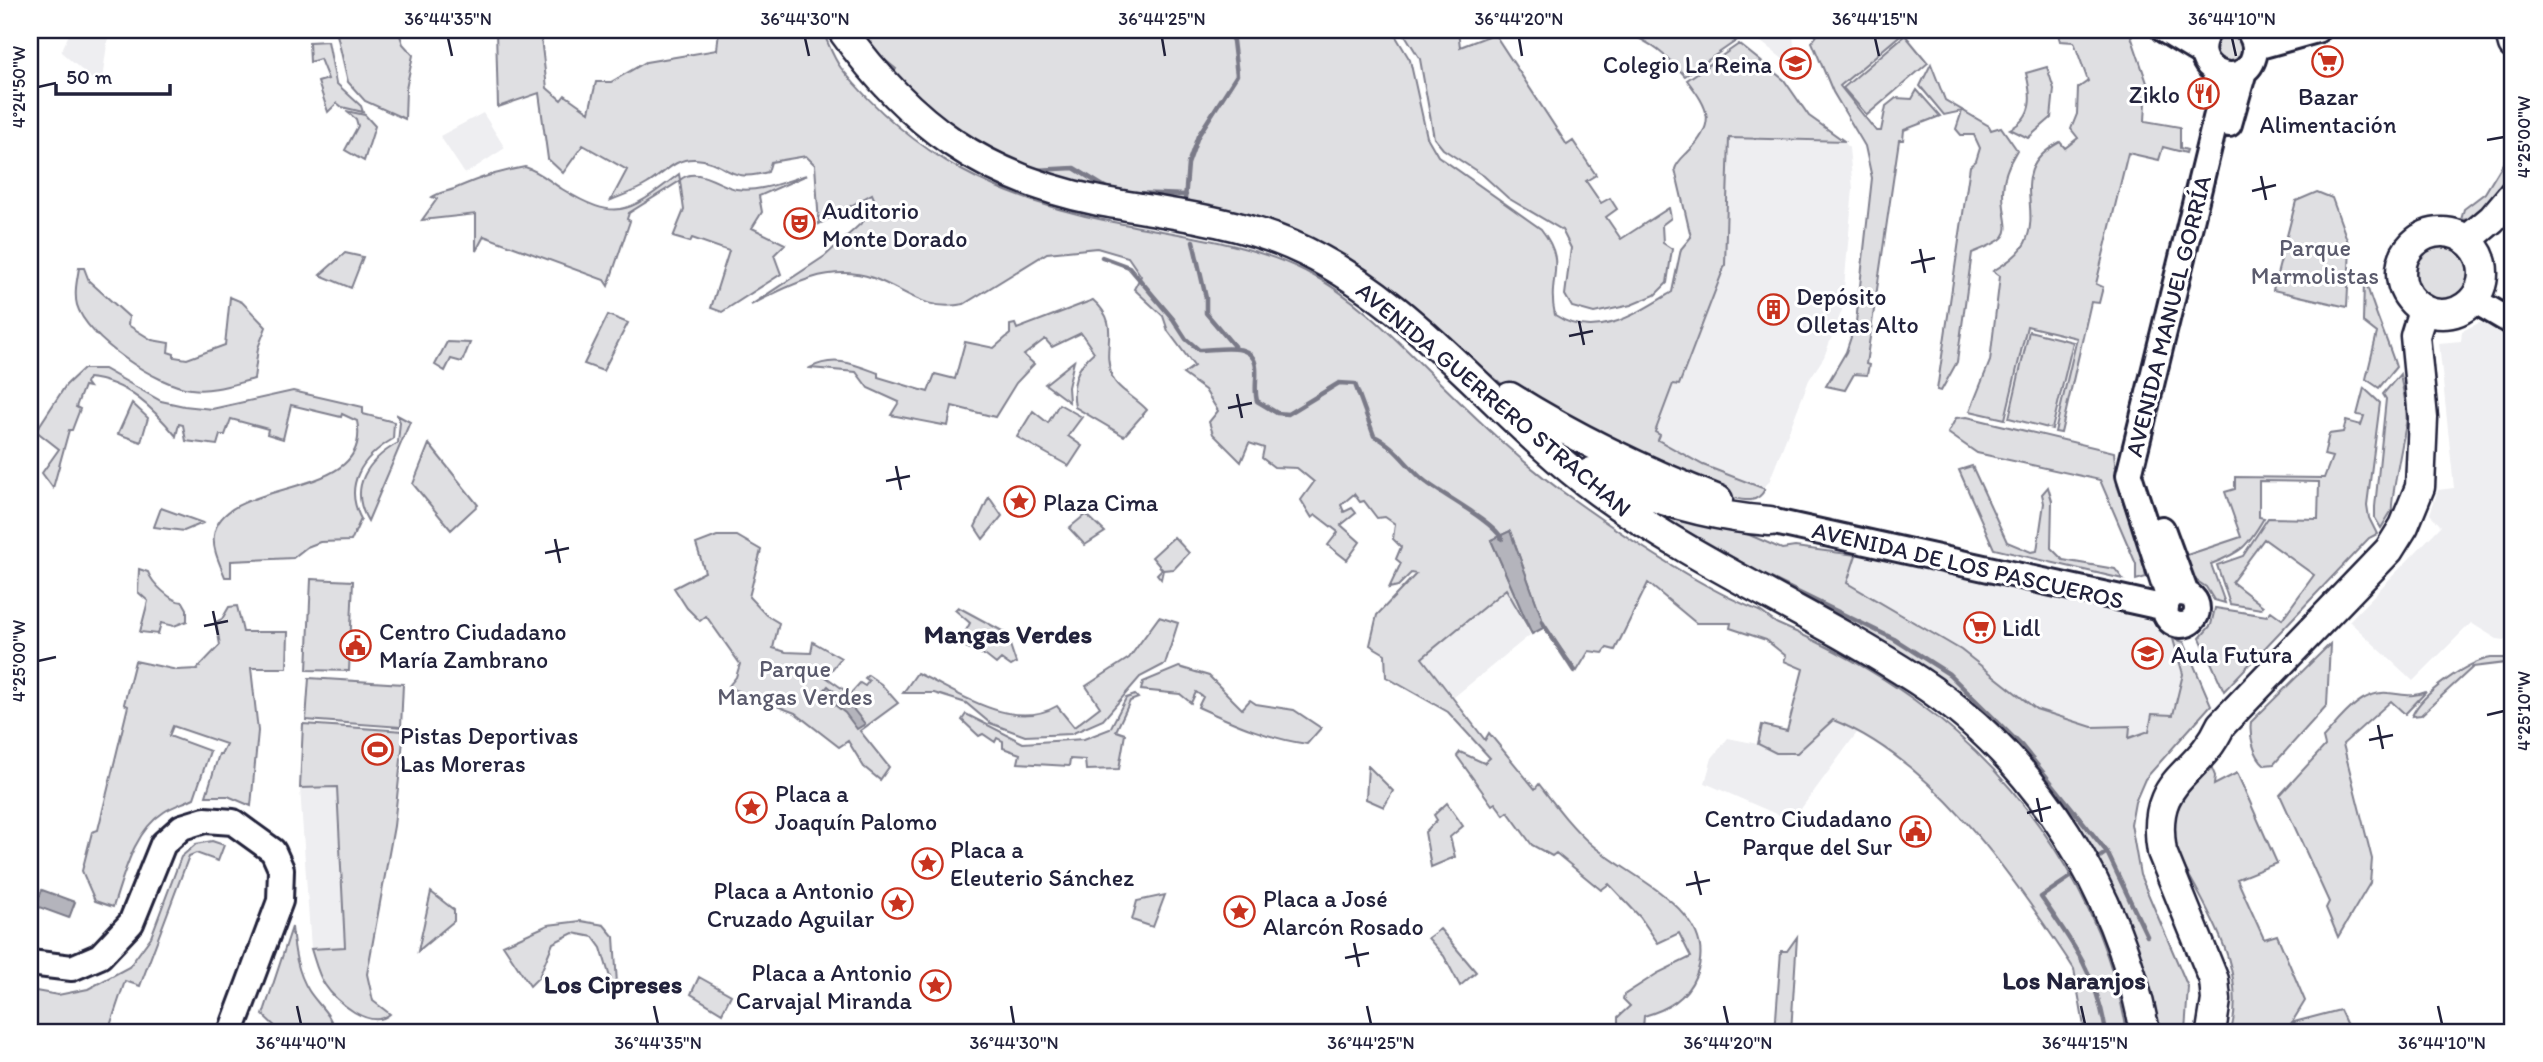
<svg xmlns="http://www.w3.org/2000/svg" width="2543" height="1062" font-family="Itim,sans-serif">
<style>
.built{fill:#eeeef1}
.green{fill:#dfdfe2;stroke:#80808e;stroke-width:2}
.water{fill:#b4b4bc;stroke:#7a7a88;stroke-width:2}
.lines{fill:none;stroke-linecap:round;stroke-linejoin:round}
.stream{stroke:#7a7a88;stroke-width:4.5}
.secondary-casing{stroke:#22223b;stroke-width:30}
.primary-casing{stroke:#22223b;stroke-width:33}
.secondary{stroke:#fff;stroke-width:24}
.primary{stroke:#fff;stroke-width:28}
.ticks{fill:none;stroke:#22223b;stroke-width:2.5}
.labels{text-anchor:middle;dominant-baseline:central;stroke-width:6;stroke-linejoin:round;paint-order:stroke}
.poi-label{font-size:24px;fill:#22223b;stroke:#fff;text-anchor:start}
.park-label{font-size:24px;fill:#5b5b6d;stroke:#fff}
.street-label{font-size:24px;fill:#22223b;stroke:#fff}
.neighbourhood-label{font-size:26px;font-weight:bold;fill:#22223b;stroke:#fff}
.neatline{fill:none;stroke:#22223b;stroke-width:2.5}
.ticks-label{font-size:18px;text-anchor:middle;fill:#22223b}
</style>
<rect width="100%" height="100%" fill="#fff"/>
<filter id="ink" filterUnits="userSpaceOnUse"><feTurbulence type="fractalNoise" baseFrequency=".0143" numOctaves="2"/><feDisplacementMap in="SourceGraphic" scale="14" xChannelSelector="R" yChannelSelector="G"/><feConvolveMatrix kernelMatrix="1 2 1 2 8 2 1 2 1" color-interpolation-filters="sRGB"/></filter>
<g filter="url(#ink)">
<path class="built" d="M71,30h38l-7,50 -10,-1 -31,-27z
M1746,30h47l1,19 13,29z
M483,113l22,35 -40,26 -25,-38z
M1729,138l115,3 5,7 4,41 -11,121 -18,47 -15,23 -40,102 -8,8 -58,-25 -45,-25 -3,-7 19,-50 5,2 46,-120z
M2479,323l14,2 20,14v302l-16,-2 -26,-16 -58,58 -64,-60 92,-95 -11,-12 8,-24 16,-2 -15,-145 22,-2 1,-10z
M1856,555l295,66 6,9 16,9 10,35 -10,42 -24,15 -20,8 1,-13 -38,1 -56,-18 -75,-59 -115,-67z
M1506,589l24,46 -76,62 -32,-39z
M1832,720l27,10 -67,91 -87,-38 7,-25 16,-20 30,6 18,9 15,2z
M337,787l8,161 -34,1 -11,-161z"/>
<path class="green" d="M336,30h62l5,14 10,11 -7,34 -1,30 -40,-18 -17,-19z
M496,30h44l7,58 14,12 4,-5 24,17 7,-30h15l35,-20 71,-12 2,-20h103c6,12 11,28 19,38 73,90 160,132 272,154 64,13 131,19 192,49 49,25 87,64 126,103 45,44 91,90 143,126 53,38 126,87 183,110 8,3 14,11 21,14 44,19 94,45 135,75 109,78 191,200 214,333h-42l-11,-63 -7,-11c-57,-86 -136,-199 -234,-238l-36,33h-21l-18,-9 4,-19 25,6 16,-62 -19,-8 2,-5 -20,-16 -36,-12 1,-5h-35l-48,-40 -33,67 -8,-2 -4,5 -14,-2 -12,20 -32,-44 -35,-96 -19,9 41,94 -26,-45 -84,69 63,82 4,-7 46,56 4,-5c16,21 33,44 53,61 39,33 130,68 104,130 -10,24 -28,34 -52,41l-1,12h-25v-11l12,-11 -7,-7 1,-4 34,-22 33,-16 -12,-24 -21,10 -18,-26 -31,-33 -8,6 -45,-37 -4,3 -20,-11 -24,-33 -4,3 -9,-12 -3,2 -35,-49 3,-4 24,11 6,-5 -42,-46 -62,-35 -1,-23 -15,-9 7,-30 39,-41 -5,-1 -13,13 -9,2 12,-25 -5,-4 5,-12 -8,-8 2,-15 -10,-7 -8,1 -13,-17 -4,1 -6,-8 -13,11 3,7 8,-4 4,5 -15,12 19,17 -13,18 -19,-15 10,-13 -22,-17 -4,3 -11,-18 13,-18 -17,-14 -23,-1 -12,-9 2,-10 -15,-5 -8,19 -28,-28 -4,-12 9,-11 -13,-21 -22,-16 11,-8 -26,-35 -5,-15 -29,-27 7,-13 -13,-19 -31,-9 -50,5 -83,51c-40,8 -56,-13 -91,-26 -43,-15 -84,7 -122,27l74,-49 53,-48 -6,-14 -53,30 -4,-59 -9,-9 -35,6 -3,10c-42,12 -40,-11 -73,-13 -21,-1 -32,16 -48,25 -11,7 -24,11 -36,16l16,-30 -44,-25 -20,28 -15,-14 -9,-66 -41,14z
M854,30h538l18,30 17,77 11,19 103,73c28,36 5,47 14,86 40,27 81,-1 117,-23l9,-43 10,-12 -16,-68c2,-7 8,-12 13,-17 29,-29 21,-43 -1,-72l52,-36 45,36 25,36 35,25 -115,-3 -4,127 -46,120 -6,-1 -18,48 5,3 -2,5 45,25 62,24c-8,16 -22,11 -36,8l-218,-106 -153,-119 -288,-85 -108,-45 -73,-64 7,-9 -32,-26z
M1402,30h56l2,17 29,-11 -3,-6h6l75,115 6,-4 23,34 -10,6 15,22 9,-5 7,11 -11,8 15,22 48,-31 2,10 -9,7 1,18 9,6 -5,34 -12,12 -24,10 -37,8 -22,-6 -7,-12 6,-47 -9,-18 -54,-32 -24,-22 -41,-27 -9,-11 -14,-79z
M1627,30h95l14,11 -51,35c-18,-20 -34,-34 -60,-44z
M1821,30l84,1 -65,55 36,45h5l5,-25 10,-8 16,1 5,-9 23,26 -36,14 -1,10h-4l-33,224 3,1 -2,10 -13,-1 -9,16 -19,-4 20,-34 10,-30 16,-144 -7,-32 -32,-54 -21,-50z
M2057,30h72l18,53 -2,38 35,6v21l7,2 -1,3 -23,-6 -4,13 -31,-7 -32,131 7,3 -4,16 -8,-1 -30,131 -6,-1 22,-94 -50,-12 -22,93 -35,-8 20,-50 10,-85 -7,-5c12,-7 26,-16 32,-28 18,-37 -19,-72 35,-101l5,6 13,-10 -7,-9 6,-15 1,-26 10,-7 -14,-39 -14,-1z
M1905,35l23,28 -61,52 -24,-27z
M2214 49a14 14 0 1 1 28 0a14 14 0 1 1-28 0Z
M328,41l8,42 25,23 2,6 -21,-5 -5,-4 -9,9 -10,-30 10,-3 -8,-20 -10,3 -1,-20z
M1931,64l14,36 44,26 2,4 10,-3 16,23c-8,13 -14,27 -14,42 0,41 19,42 -31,61l-15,109 -16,29 -4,-1 33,-224 6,-5 4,-13 -6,-13h-13l-5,-6 6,-18 -18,4 -24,-29z
M2047,67l7,22 -3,29 -23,20 -18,-9c24,-12 22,-33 16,-56z
M346,111l19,4 10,11 -11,35 -19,-11 13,-24 -2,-7z
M2513,147c0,29 -18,70 -52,73l3,-11 21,-16z
M525,167c16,5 24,14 37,22 57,35 68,22 117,-15l1,6c16,-15 39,6 56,9 24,4 49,-8 71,-14l-48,21 3,16 -10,16 33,16 -11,11 7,19 -59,38 -11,-4 18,-57 -37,-13 -2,4 -17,-5 11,-27 -4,-29 -51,32 -2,6 3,2 -22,65 -4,-6 -120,-44 -8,15v-37l-54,6 15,-21 -5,-2c7,-5 14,-5 22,-8 28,-12 40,-16 71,-22z
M2317,192l15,6 18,50 -3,59 -74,-17 23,-89z
M2409 274a32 32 0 1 1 64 0a32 32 0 1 1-64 0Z
M345,253l18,4 -12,31 -31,-13z
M79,268h5l5,13 40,36 -1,8 24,15 17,3 -1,9 6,2v3l13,2 38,-14 5,-48 12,5 24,25 -8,21 -4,31c-21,5 -41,13 -63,10 -33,-3 -105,-51 -114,-84 -3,-12 0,-25 2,-37z
M2364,282h2c8,30 21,56 30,85l-17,21 -13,-9 11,-46 -14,-11z
M1093,300c30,26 7,45 19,76 4,13 26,23 35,34l-23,26 -49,-29c-4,-23 1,-40 19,-55l-13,-19 -29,14 -7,-8 -21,16 10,9 -18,19 -21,34 -43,-11 -4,20 -57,-11 8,-13 -31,-14 -12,-16 -46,-4c24,-13 44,-4 68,5v4l50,15 7,-18 20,5 10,-37 29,6 16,-14v-9l5,-1 2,5z
M608,315l20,8 -25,48 -19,-7z
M2029,331l44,11 -21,87 -43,-11z
M447,342l23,1 -8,19 -11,-3 -6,12 -10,-6z
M1074,361l-6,26 1,15 -24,-18z
M83,369h21l57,32 23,5 28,3 81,-18 70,16v7l31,8 -1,17c-31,18 -50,46 -32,80l-10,22 -31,1 -13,5 -14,11 -62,3v16h-6c-5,-13 -13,-28 -11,-42 9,-60 160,-32 143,-114l-15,-7 -1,3 -50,-12 -8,34 -16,-5 1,-5 -37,-10 -6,16h-5l-3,10 -31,-4 -3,-16 -4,-1 -3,12c-23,-28 -50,-55 -88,-58l-2,5 3,4 -5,-1 -8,21 4,2 -8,21h-3l-16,58 -11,-15 17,-24 -23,-18 30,-46z
M2400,374c2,14 9,36 6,50 -2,11 -16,80 -14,86l-11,18 -6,-10v-11l11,-108 -3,-5z
M2364,388l16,15 -13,102 2,13 8,16 -8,4 -145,153 -24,-53 11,-13 4,-17 52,8 4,-5 11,8 32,-44 -50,-36 -32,43 31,24 -2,3 -31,-5 -13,-39 26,-9 25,-38 50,1 1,-37 -60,-1v36l5,1c-17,29 -22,34 -53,46l14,39 -11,-3 -8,-13 -15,-10 -7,-21 57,-19 -16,-45 10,-3v-12l89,1 8,-21 -8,-2 5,-21 14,-2 3,-11 15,4 3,-9 -7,-1z
M132,403l16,15 -7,24 -23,-8z
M1059,404l23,13 -14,19 14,10 -13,20 -52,-29 16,-26 15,12z
M397,415l13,7 -42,99c-20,-34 0,-61 30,-78l2,-21z
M1967,417l147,35 3,33 26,73 3,19 -10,3v-16l-36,-84 -123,-27 -29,-20 8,-15z
M429,444l49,61 -27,25 -38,-46z
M1972,466l35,76 24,10 6,-1 7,-48 -2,-9 6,-7 4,14 -1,47 12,12 52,9 8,10 -129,-30 -35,-79z
M1614,490l126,41 42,18 13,-2 61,8 -9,28 114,67 75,59 56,18 38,-1 -1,12 20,-7 3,-17 21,1 10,-41 -10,-35 11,3 27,63 -66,74 -10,23 -4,22 9,51 48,112 -3,45h-33l-8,-36 -150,-265z
M989,497l13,19 -19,23 -8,-12z
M161,508l42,15 -19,8 -30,-4z
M1086,514l19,18 -20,13 -16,-17z
M717,536h20l24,14 -12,47 17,18 13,8 -6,25 13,4 25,1 2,-11 28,16 -15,19 24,17 10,-11 5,3 4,-5 -4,-3 3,-3 13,9 17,19 -38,28 29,36 -9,13 -16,-13 -16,-26 -9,6 -44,-34 -67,-26 8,-10 4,-13 -34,-48 -6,5 -13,-13 -13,-20 31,-16 -9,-28z
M1174,537l15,16 -15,16 -11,1 -2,9 -4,-5 5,-5 -10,-12z
M139,569l9,3c4,11 23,30 35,30l4,7v12l-13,5 -13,-3 -3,11 -18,-2 8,-31 -10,-9z
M311,579l42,2 -4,90 -42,-1z
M237,606l6,26h45l-1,36h-36l7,63 -7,75 -23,-10h-22l13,-42h2l5,-10 -53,-18 -4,10 41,15 -16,47c-10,5 -21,8 -30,14 -31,20 -40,63 -51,95l-18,-6 -13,-30 10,-39 6,-2 30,-124 -4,-2 11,-43 42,9 20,-1 23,-24 -4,-23 6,-3 7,-12z
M958,607l48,26 10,30 -5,3 -10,-7 -5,5 -10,-8 -27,-12 11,-21 -15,-13z
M1159,617l19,6 -13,41 -25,13 -37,43 -32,14 -46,2 -35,-13 -24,-20 -32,-10h-31l14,-20c43,20 95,59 140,33l17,21 26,-20 -14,-21 43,-28z
M2330,644l-3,61 -53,59 -9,1c-11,-9 -16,-29 -14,-43z
M2491,658h22v4l-40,5 -52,48 -9,1c10,-23 55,-54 79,-58z
M1179,667l30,9 33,33 8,-9 6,4 38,6 27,18 -14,16c-38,-5 -74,-21 -109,-37l5,-10 -7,-5 -5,11 -11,-9 -39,-4 2,-8z
M309,678l94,6 -2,43 -95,-7z
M2426,692l-21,22 -14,-13 -48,43 29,115 -2,24 -32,54 -12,-29 3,-6 -49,-107 45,-49 -2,-8c17,-18 37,-48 65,-45 15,1 23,5 38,-1z
M1135,695l3,3 -8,3 -14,30 9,3 -6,35 -33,1 -1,-10 -15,-1 -1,7 -51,-3 2,-9 -17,-6v-7l-6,-3 -2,4 -12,-8 -4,2 -17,-16 4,-6 57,29 61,-4 26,-10 16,-31z
M303,724l101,7 -10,95 -27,148 6,27 17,13c-19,17 -54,-12 -65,-29 -7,-10 -10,-24 -14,-36l34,-2 -8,-160 -37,1z
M1368,766l25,25 -9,16 -18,-8z
M2211,766l4,10 -1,9 23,-12 40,90 -40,16 27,60 13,-4 28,66 -19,31h-55c13,-53 -9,-96 -34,-142 -12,-23 -28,-43 -22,-71 4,-21 22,-37 36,-53z
M1447,803l16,23 -13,11 5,20 -24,10 -6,-35 12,-12 -3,-5z
M212,841l12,4 -6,16 -22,-8 -7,3 -49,130 -15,-5 -17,51h-78v-42l28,5 30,-6 41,-22 22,-30 30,-80 15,-13z
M431,892l23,18v11l-36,30z
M1165,895l-12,32 -21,-7 5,-19z
M581,921l23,4 10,12 3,47 -4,3 -12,-39 -8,-11 -20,-4 -20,10 -14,34 -9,9 -27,-41 45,-20z
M292,927c2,22 5,45 17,64 9,14 23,24 26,41h-54l-18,-17z
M1440,929l36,43 -16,14 -16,-30 -16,-18z
M1797,937l-6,95h-16l6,-81h6z
M699,977l32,18 -9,18 -31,-19z
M2340,1010l10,22h-54l-2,-10z"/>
<path class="water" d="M1510,531l35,96 -13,7 -41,-94z
M828,686l22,19 15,19 -8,5 -12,-16 -24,-19z
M42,890l33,12 -6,16 -33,-12z"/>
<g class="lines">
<path class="stream" d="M1036,170l38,-2 34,21
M1134,193l52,2
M1185,200l3,-36 10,-28 39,-61 -4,-34 -5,-11
M1193,241l13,57v15l28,33
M1102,257l27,10 44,52 13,20 13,11c19,0 55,-10 57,18 1,12 -2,22 1,33l20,12 11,1 51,-31 16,1 19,52c21,9 33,31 52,46 17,13 68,40 76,57
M1686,532l72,41 136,66 55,35 72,71 86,107 40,84
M1542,622l32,49
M2094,861l13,-9
M2078,872l-37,25c32,46 56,79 65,135"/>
<defs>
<path id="secondary" d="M2164,30l38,23
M2209,30c-27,39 35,64 45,26 3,-10 0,-18 -6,-26
M2256,47l61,-17
M2229,124l15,-53
M2474,300l39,23
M1770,521l396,87
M2162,529l24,65
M2165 609a16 16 0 1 1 32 0a16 16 0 1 1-32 0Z
M2169,599l-40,-124 89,-365 2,-18 -6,-21
M30,963l42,5 28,-12 31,-33 32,-79 19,-17 23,-7 28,2 40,29 8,18 -1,32 -49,131"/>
<path id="primary" d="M842,30c68,95 142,148 257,171 65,12 131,18 192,44 123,53 203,170 308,247 100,73 215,121 318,188 120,78 202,213 228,352
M2509,30l4,15
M2401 273a41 41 0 1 1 82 0a41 41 0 1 1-82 0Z
M2467,240l25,-21 21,-25
M1510,397c67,42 136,75 208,103
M1591,472c57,26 116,45 179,49
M2211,1032l5,-32 -2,-20 -52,-128c-13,-76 35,-73 59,-127l168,-175 15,-24 16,-39 3,-69 -8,-82 8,-26"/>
</defs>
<use href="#secondary" class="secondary-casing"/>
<use href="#primary" class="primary-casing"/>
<use href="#secondary" class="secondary"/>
<use href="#primary" class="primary"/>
</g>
</g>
<path class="ticks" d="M448,38l4,18M805,38l4,18M1162,38l3,18M1519,38l3,18M1875,38l4,18M2232,38l4,18M38,87l18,-4M2487,140l17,-3M2261,176l5,24M2252,191l24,-6M1920,249l5,24M1911,263l24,-5M1579,321l5,24M1569,336l24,-5M1237,394l5,24M1228,408l24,-5M896,466l5,24M886,481l24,-5M555,539l5,24M545,553l24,-5M213,611l5,24M204,626l24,-5M38,661l18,-4M2487,715l17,-4M2378,725l5,24M2369,740l24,-5M2037,798l5,24M2027,813l24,-6M1695,871l6,24M1686,885l24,-5M1354,943l5,24M1345,958l24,-5M297,1006l4,18M654,1006l4,18M1011,1006l3,18M1367,1006l4,18M1724,1006l4,18M2081,1006l4,18M2438,1006l4,18"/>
<defs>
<symbol id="supermarket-ring" viewBox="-11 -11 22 22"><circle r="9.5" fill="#fff" stroke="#c8321e" stroke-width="1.5"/><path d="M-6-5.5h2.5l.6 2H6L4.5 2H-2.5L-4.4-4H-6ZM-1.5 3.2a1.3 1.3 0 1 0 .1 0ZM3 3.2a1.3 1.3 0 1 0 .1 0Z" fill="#c8321e"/></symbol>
<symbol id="school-ring" viewBox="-11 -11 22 22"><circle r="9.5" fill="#fff" stroke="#c8321e" stroke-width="1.5"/><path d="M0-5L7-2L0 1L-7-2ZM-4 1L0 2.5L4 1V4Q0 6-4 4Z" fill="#c8321e"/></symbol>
<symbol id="restaurant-ring" viewBox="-11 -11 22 22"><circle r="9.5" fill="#fff" stroke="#c8321e" stroke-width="1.5"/><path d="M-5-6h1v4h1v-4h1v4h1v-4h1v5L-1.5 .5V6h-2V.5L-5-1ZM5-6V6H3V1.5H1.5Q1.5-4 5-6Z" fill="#c8321e"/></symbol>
<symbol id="theatre-ring" viewBox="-11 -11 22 22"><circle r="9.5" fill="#fff" stroke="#c8321e" stroke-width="1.5"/><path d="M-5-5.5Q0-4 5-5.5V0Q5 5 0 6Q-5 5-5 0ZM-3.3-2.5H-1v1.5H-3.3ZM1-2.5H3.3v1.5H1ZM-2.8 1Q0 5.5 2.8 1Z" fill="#c8321e"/></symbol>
<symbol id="building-ring" viewBox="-11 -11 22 22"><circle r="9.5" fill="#fff" stroke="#c8321e" stroke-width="1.5"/><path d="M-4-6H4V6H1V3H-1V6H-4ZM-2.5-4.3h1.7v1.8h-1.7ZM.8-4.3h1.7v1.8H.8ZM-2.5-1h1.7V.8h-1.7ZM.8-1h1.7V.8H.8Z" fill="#c8321e"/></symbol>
<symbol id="sight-ring" viewBox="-11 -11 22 22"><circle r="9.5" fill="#fff" stroke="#c8321e" stroke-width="1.5"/><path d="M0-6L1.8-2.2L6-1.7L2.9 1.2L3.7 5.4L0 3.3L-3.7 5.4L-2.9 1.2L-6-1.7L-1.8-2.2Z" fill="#c8321e"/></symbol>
<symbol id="civic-ring" viewBox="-11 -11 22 22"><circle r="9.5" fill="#fff" stroke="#c8321e" stroke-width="1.5"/><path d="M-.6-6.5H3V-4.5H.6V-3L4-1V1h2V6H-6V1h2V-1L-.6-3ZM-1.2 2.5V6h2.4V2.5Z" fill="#c8321e"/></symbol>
<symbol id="stadium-ring" viewBox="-11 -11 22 22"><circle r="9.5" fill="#fff" stroke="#c8321e" stroke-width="1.5"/><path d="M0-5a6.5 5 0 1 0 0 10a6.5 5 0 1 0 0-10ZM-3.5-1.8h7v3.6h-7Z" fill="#c8321e"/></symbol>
</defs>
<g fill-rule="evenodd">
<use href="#supermarket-ring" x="2310" y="44" width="35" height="35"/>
<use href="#school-ring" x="1778" y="46" width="35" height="35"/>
<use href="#restaurant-ring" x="2186" y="76" width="35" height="35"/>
<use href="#theatre-ring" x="782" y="206" width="35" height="35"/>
<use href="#building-ring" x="1756" y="292" width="35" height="35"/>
<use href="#sight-ring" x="1002" y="484" width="35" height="35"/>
<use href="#supermarket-ring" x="1962" y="610" width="35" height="35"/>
<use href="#civic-ring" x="338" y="628" width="35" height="35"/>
<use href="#school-ring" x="2130" y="636" width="35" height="35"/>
<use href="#stadium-ring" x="360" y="732" width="35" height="35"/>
<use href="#sight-ring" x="734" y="790" width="35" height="35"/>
<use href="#civic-ring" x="1898" y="814" width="35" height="35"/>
<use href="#sight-ring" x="910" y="846" width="35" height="35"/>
<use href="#sight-ring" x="880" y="886" width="35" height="35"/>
<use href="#sight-ring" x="1222" y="894" width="35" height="35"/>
<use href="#sight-ring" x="918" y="968" width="35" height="35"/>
</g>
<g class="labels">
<g class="poi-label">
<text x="1772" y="64" text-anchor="end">Colegio La Reina</text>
<text x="2180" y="94" text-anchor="end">Ziklo</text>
<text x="2328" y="96" text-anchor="middle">Bazar<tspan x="2328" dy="28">Alimentación</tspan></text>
<text x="822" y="210">Auditorio<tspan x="822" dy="28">Monte Dorado</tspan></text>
<text x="1796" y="296">Depósito<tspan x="1796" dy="28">Olletas Alto</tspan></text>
<text x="1043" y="502">Plaza Cima</text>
<text x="2002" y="627">Lidl</text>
<text x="379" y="631">Centro Ciudadano<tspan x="379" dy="28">María Zambrano</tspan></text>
<text x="2171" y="654">Aula Futura</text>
<text x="400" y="735">Pistas Deportivas<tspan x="400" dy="28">Las Moreras</tspan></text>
<text x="775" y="793">Placa a<tspan x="775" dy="28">Joaquín Palomo</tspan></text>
<text x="1892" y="818" text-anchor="end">Centro Ciudadano<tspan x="1892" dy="28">Parque del Sur</tspan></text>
<text x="950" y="849">Placa a<tspan x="950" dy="28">Eleuterio Sánchez</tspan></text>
<text x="874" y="890" text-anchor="end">Placa a Antonio<tspan x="874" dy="28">Cruzado Aguilar</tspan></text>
<text x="1263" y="898">Placa a José<tspan x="1263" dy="28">Alarcón Rosado</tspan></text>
<text x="912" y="972" text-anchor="end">Placa a Antonio<tspan x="912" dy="28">Carvajal Miranda</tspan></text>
</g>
<g class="park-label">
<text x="2315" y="247">Parque<tspan x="2315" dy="28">Marmolistas</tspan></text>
<text x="795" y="668">Parque<tspan x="795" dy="28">Mangas Verdes</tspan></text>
</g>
<g class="street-label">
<text transform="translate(2168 316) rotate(-76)">AVENIDA MANUEL GORRÍA</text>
<text transform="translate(1494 399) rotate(40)">AVENIDA GUERRERO STRACHAN</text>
<text transform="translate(1968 565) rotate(13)">AVENIDA DE LOS PASCUEROS</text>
</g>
<g class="neighbourhood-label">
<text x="1008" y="634">Mangas Verdes</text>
<text x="2074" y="980">Los Naranjos</text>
<text x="613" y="984">Los Cipreses</text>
</g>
</g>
<rect width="2543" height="1062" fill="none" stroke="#fff" stroke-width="77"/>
<path d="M56 84v10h114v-10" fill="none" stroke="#22223b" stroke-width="3.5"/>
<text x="66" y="84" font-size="21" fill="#22223b" stroke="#ffffff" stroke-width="5" paint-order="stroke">50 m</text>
<rect x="38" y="38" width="2466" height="986" class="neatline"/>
<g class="ticks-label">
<text x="448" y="25">36°44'35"N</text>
<text x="805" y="25">36°44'30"N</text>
<text x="1162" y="25">36°44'25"N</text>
<text x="1519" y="25">36°44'20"N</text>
<text x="1875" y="25">36°44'15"N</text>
<text x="2232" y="25">36°44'10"N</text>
<text transform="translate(19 87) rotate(-90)" y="6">4°24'50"W</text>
<text transform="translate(2524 137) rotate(-90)" y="6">4°25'00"W</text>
<text transform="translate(19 661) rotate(-90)" y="6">4°25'00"W</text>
<text transform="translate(2524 711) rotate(-90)" y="6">4°25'10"W</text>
<text x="301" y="1049">36°44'40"N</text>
<text x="658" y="1049">36°44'35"N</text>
<text x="1014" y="1049">36°44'30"N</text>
<text x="1371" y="1049">36°44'25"N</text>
<text x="1728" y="1049">36°44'20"N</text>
<text x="2085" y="1049">36°44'15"N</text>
<text x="2442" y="1049">36°44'10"N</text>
</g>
</svg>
